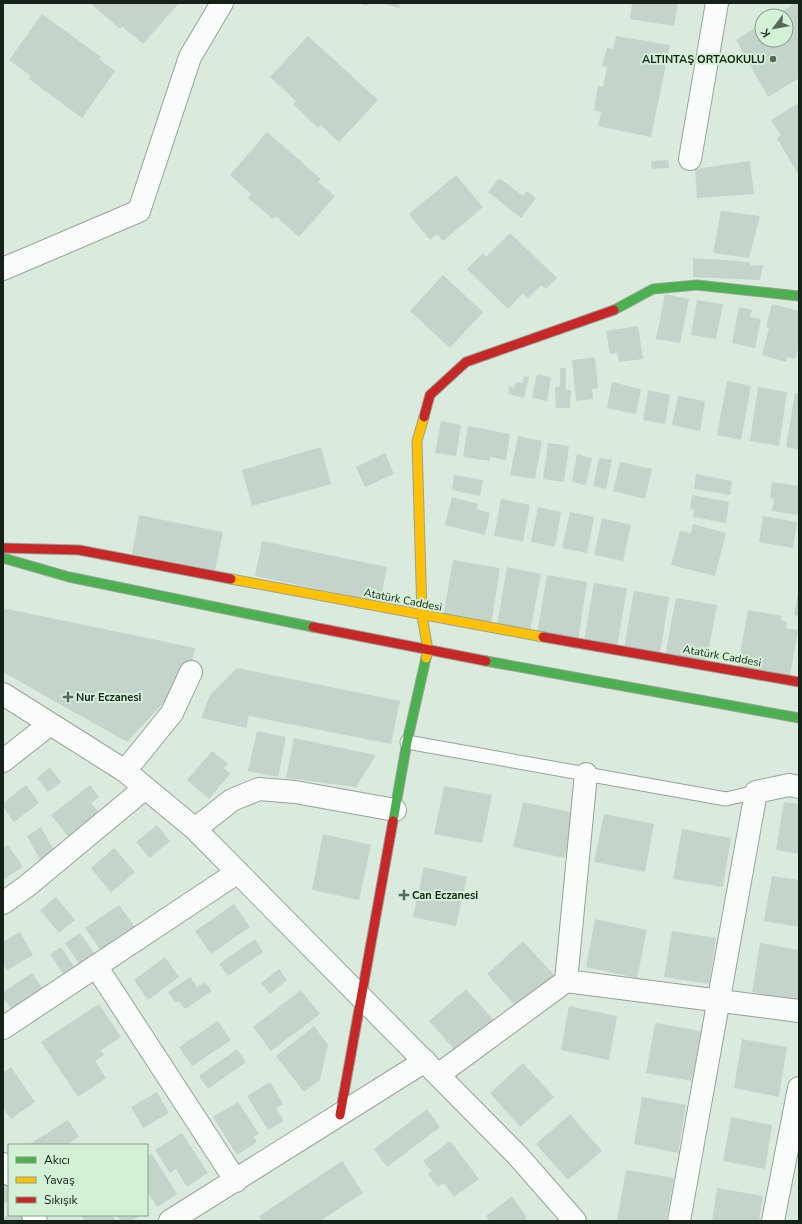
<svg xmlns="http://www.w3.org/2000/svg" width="802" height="1224" font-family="'Nunito Sans',sans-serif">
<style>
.building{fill:#c4d4cb}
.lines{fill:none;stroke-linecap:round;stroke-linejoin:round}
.lane-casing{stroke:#96a398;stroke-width:15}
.street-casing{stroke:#96a398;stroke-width:24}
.fast-casing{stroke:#96a398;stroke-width:11}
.slow-casing{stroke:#96a398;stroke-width:11}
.jam-casing{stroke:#96a398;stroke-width:11}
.lane{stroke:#f9fcfa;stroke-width:13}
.street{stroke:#f9fcfa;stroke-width:22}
.fast{stroke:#4caf50;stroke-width:9}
.slow{stroke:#ffc107;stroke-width:9}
.jam{stroke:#c62828;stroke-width:9}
.poi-dot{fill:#5b675d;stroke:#d3f1d7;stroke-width:1.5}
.labels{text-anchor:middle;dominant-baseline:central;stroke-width:4;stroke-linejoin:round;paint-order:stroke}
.poi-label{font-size:11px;font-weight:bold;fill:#162118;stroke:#d3f1d7;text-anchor:start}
.street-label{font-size:11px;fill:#162118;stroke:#d3f1d7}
</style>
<rect width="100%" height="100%" fill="#daeadc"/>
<path class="building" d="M90,3h89l-36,41 -21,-18 -2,3z
M357,3h11l-1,3z
M381,3h19l-1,5z
M632,3h46l-4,23 -44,-7z
M795,3h4v75l-31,19 -32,-57 26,-16v16h24v-24h-12z
M42,14l59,43 -2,2 16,12 -33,47 -53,-39 2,-3 -22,-16z
M308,36l70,64 -39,42 -19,-17 -2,3 -25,-24 3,-3 -26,-24z
M616,36l54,9 -19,92 -53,-11 3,-14 -7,-2 4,-24 5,1 4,-20 -5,-1 5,-18 6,1z
M799,103v73l-22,-38 4,-3 -10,-15z
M267,132l54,47 -3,3 17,14 -36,41 -23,-21 -3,3 -25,-21 3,-4 -21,-19z
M668,160l1,8 -17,1 -1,-8z
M750,161l4,33 -57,4 -2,-29z
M456,175l27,32 -40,34 -6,-7 -7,6 -21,-26z
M499,178l24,18 4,-5 9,7 -15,20 -33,-26z
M721,211l39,5 -11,42 -36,-5z
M510,233l47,45 -11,11 -5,-4 -13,13 -5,-5 -15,16 -41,-40 16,-16 3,4z
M693,258l57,4v4l13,-1 -3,15 -67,-3z
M443,275l40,37 -33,36 -40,-37z
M665,294l24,5 -9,44 -24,-4z
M697,300l26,4 -7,35 -25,-4z
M772,304l27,7v34l-4,14 -8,-2 -1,5 -24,-7 7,-27 -3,-1z
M739,307l13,3 -2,7 11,2 -6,29 -23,-5z
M638,326l5,33 -24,3 -2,-9 -7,1 -4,-23z
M595,357l3,31 -6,1 1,10 -17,2 -4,-41z
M560,368h6v22h5l-1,18h-14l-1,-21h5z
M537,374l14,3 -4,24 -15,-3z
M524,376l5,1 -5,21 -16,-4 1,-7 5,1 2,-6 6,1z
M727,381l24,5 -10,54 -24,-5z
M612,382l29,7 -5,25 -29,-6z
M758,387l29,5 -8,54 -29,-5z
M648,390l22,5 -5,29 -22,-4z
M795,393h4v57l-13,-3z
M678,396l27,5 -5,30 -28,-6z
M441,421l20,4 -5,31 -21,-3z
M468,426l42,8 -4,26 -16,-3v4l-27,-4z
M518,436l24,5 -7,38 -25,-4z
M548,443l21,3 -5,36 -21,-3z
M321,447l10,37 -79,22 -10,-36z
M385,453l9,21 -29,13 -9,-20z
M577,454l15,4 -6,27 -14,-3z
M599,458l13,2 -6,29 -13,-3z
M620,462l32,7 -7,30 -32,-8z
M696,474l36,7 -2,14 -36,-6z
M454,475l29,5 -3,16 -28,-6z
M772,482l27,4v29l-27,-4 2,-13h-4z
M692,495l37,7 -3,21 -33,-6 2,-7 -5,-1z
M452,497l26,7 -1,5 13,4 -5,22 -40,-10z
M501,499l29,6 -7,36 -29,-5z
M538,507l23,5 -6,35 -24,-5z
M570,512l24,5 -7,36 -25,-5z
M139,515l84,17 -8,38 -83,-16z
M763,516l34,6 -4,26 -34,-6z
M602,518l29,7 -8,36 -29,-6z
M693,524l33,9 -11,43 -44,-11 9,-34 11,2z
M262,541l125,26 -7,35 -125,-26z
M453,560l47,8 -9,58 -48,-9z
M507,567l34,7 -11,58 -33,-7z
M547,575l40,7 -9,59 -41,-7z
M594,583l33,5 -10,59 -33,-5z
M634,591l35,6 -9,57 -36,-6z
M798,593h1v23l-5,-1z
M676,598l41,7 -11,58 -41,-7z
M3,608l192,40 -6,28 -62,66 -124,-70z
M748,610l34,6 -1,4 6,2 -1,6 12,2 -8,46 -52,-10z
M237,668l163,33 -9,43 -142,-28 -3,12 -45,-10 9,-23z
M257,731l29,6 -8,40 -30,-6z
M294,738l82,17 -20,32 -70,-9z
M212,751l16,13 -4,4 6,6 -21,25 -22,-19z
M50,767l11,15 -13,10 -11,-14z
M26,785l13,18 -25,19 -11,-15v-4z
M90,785l9,12 -8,6 10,12 -31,24 -19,-24z
M444,786l48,9 -10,48 -48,-9z
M523,802l51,11 -9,45 -52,-11z
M784,802l15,2v50l-23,-4z
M604,814l50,10 -9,48 -51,-10z
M157,825l13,16 -20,17 -14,-16z
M41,827l15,27 -15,8 -14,-26z
M682,829l49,9 -8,49 -50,-8z
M323,834l48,11 -12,55 -47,-10z
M8,845l15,22 -20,13v-32z
M114,848l21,24 -24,21 -20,-25z
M424,867l43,10 -11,49 -43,-9z
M772,876l27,4v47l-35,-6z
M56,897l19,23 -16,13 -19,-23z
M234,904l16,23 -39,27 -16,-23z
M119,905l19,26 -34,24 -19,-27z
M595,919l52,11 -10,48 -51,-11z
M672,931l44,7 -7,46 -45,-7z
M20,932l13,23 -26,15 -4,-6v-22z
M80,933l18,25 -15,11 -18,-26z
M255,939l8,13 -35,24 -9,-12z
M523,941l31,34 -37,33 -30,-34z
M760,943l39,7 -1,50 -46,-8z
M61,947l14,21 -11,7 -14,-21z
M165,957l14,20 -31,23 -14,-20z
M279,969l8,11 -17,14 -9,-11z
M32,973l14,20 -31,21 -12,-17v-5z
M190,977l7,10 8,-5 7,9 -27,18 -7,-8 -2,2 -8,-11z
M466,989l31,35 -37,32 -31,-35z
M301,990l19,24 -49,37 -18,-24z
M99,1004l22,33 -20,13 3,5 -9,6 11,17 -28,19 -37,-55z
M569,1006l48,10 -8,44 -48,-10z
M218,1021l13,19 -39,26 -13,-19z
M655,1023l46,8 -9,50 -46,-8z
M314,1026l14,19 -8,35 -16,12 -28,-36z
M742,1039l45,8 -8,50 -45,-9z
M237,1049l9,13 -38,27 -9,-13z
M523,1063l31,34 -34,30 -30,-34z
M11,1067l24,35 -24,17 -8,-11v-35z
M270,1082l13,22 -7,4 8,13 -16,9 -21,-34z
M157,1092l12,21 -26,15 -12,-21z
M642,1097l44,8 -8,48 -44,-9z
M238,1102l21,32 -5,3 3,5 -20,13 -24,-38z
M427,1109l13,18 -53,40 -13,-18z
M570,1114l32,37 -34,29 -32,-36z
M731,1117l41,8 -7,44 -42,-8z
M68,1120l11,17 -12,8h-39z
M182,1133l26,40 -21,14 -11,-18 -6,4 -15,-23z
M450,1141l29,38 -25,18 -10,-14 -6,4 -10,-13 3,-3 -8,-10z
M152,1154l25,40 -20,13 -10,-16v-34z
M342,1161l21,32 -43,28h-58l-3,-5z
M626,1170l48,8 -8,43 -49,-1z
M3,1177l6,9v15l-6,4z
M717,1188l46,8 -4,25h-47z
M512,1196l15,22 -4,3h-33l-4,-5z
M8,1215h16l4,6h-25v-3z
M81,1215h31l4,6h-31z
M117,1215h24l-10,6h-10z"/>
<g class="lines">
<defs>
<path id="lane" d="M407,742l319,57 30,-7"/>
<path id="street" d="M690,159l27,-156
M3,269l136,-58 51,-154 32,-54
M3,694l122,77 70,58 323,327 57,65
M3,761l47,-37
M125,771l47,-58 19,-41
M195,829l37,-29 27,-11 36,3 100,18
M3,903l24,-17 118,-98
M96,966l140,215
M566,981l20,-207
M3,1028l235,-156
M438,1075l128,-94 233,30
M3,1164l6,10
M33,1215l3,6
M170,1221l255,-160
M679,1221l77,-429 33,-7 10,2
M773,1221l26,-133"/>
<path id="fast" d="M614,310l39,-21 44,-4 102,11
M3,558l66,19 244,50
M486,661l313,57
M393,821l14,-79 19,-84"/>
<path id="slow" d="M424,417l-7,24 5,175 6,34 -2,8
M231,579l312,58"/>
<path id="jam" d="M424,417l6,-22 36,-33 148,-52
M3,548l76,2 152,29
M313,627l173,34
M543,637l256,45
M340,1115l53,-294"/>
</defs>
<use href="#lane" class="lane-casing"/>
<use href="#street" class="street-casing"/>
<use href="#fast" class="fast-casing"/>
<use href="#slow" class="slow-casing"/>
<use href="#jam" class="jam-casing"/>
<use href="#lane" class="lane"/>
<use href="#street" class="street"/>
<use href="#fast" class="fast"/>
<use href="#slow" class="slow"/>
<use href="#jam" class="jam"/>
</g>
<g class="poi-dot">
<circle cx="773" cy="59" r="4"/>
<path d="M66 691h4v4h4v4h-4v4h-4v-4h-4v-4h4z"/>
<path d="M402 889h4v4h4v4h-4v4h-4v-4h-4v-4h4z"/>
</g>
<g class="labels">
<g class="poi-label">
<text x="765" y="59" text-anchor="end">ALTINTAŞ ORTAOKULU</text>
<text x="76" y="697">Nur Eczanesi</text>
<text x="412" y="895">Can Eczanesi</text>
</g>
<g class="street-label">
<text transform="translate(403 600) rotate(11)">Atatürk Caddesi</text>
<text transform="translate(722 656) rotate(10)">Atatürk Caddesi</text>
</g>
</g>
<rect width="802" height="1224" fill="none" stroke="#162118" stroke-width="8"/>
<rect x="8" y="1144" width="140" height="72" fill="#d3f1d7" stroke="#879e8b"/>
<rect x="16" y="1157" width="20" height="6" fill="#4caf50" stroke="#879e8b"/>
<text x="44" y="1164" font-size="12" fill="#162118">Akıcı</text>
<rect x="16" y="1177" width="20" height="6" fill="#ffc107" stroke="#879e8b"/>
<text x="44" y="1184" font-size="12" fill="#162118">Yavaş</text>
<rect x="16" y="1197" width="20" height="6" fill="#c62828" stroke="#879e8b"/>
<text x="44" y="1204" font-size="12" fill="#162118">Sıkışık</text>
<g transform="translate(774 28) rotate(238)"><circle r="19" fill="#d3f1d7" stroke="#879e8b"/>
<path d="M0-3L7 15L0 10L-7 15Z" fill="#5b675d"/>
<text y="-6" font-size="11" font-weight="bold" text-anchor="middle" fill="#162118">K</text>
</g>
</svg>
